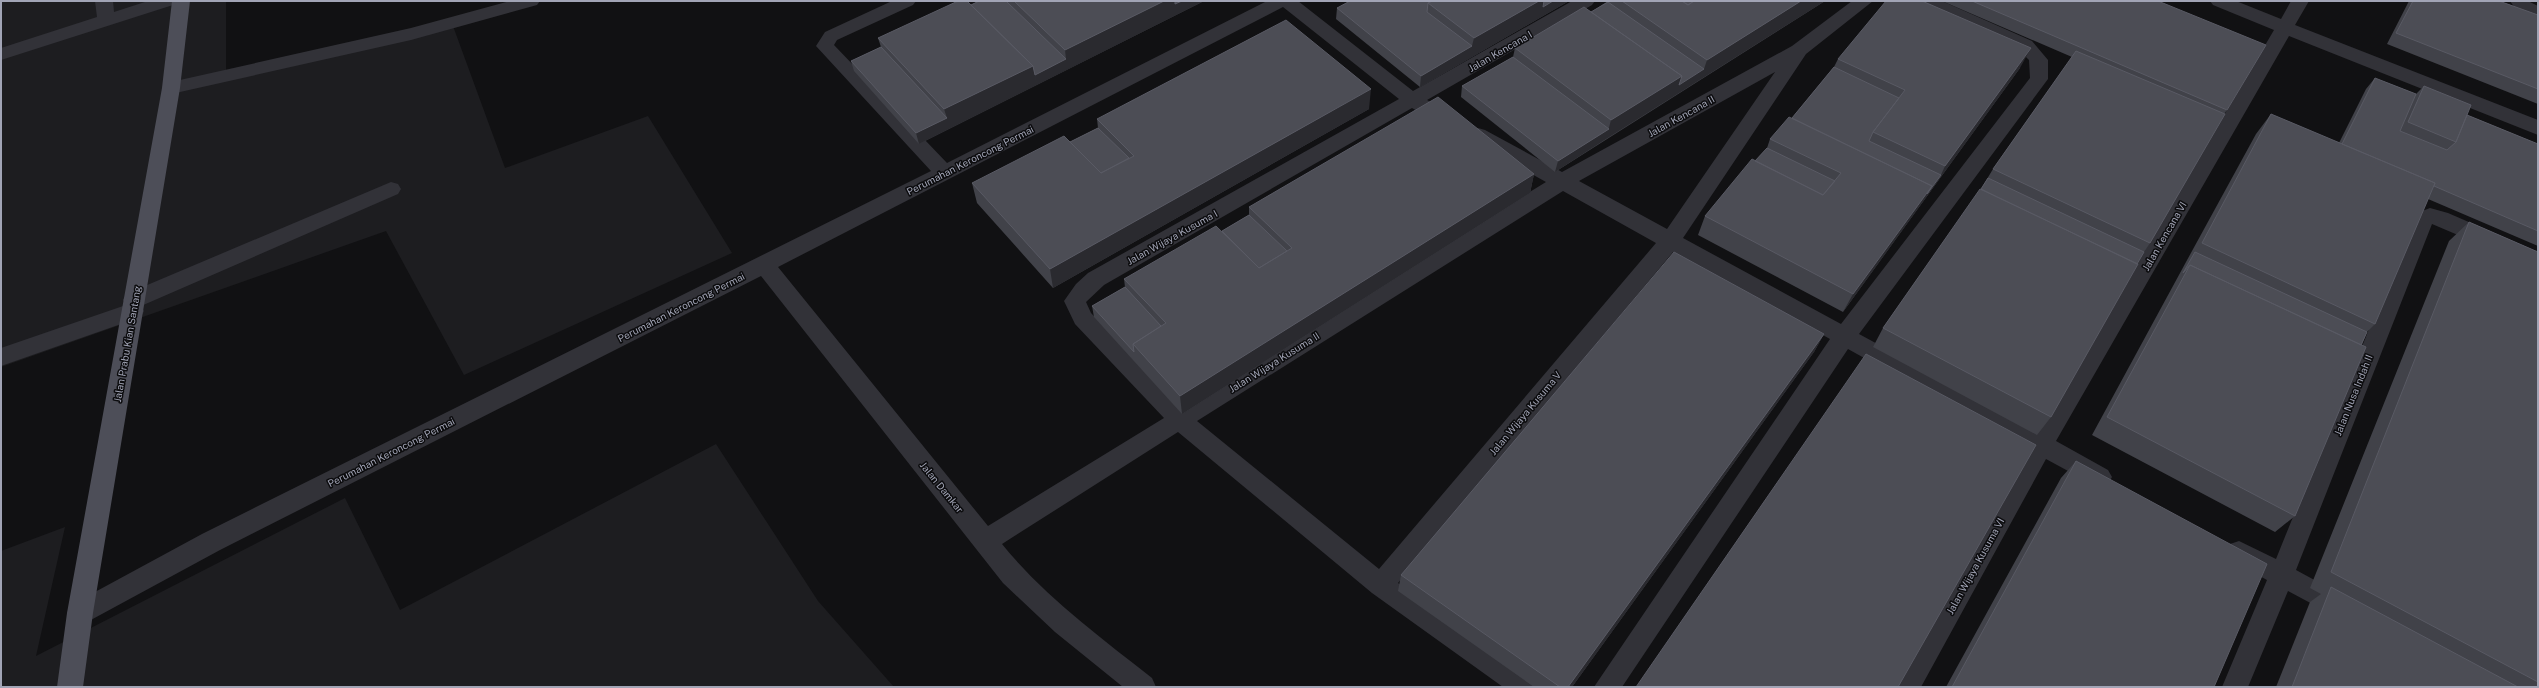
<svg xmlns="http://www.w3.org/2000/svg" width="2539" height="688" font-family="'Public Sans',sans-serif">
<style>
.built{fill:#1d1d20}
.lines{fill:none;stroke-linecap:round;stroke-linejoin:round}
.minor{fill:#323238;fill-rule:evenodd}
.major{fill:#4d4e58;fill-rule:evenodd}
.wall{fill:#414249}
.shaded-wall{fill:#2a2a2f}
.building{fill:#4c4d55;stroke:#595a64}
.labels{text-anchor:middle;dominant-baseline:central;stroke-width:3;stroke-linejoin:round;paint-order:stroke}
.street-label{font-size:10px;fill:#a1a4b5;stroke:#0c0c0e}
</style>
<rect width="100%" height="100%" fill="#111113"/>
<path class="built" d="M1,1h225v80l227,-55 52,142 143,-52 84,137 -268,122 -78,-144 -385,136z
M716,444l102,157 76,86h-893v-136l64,-24 -29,129 309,-158 55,112z"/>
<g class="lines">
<path class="minor" d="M95,1h18l1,11 34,-11h28l-3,4 -172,55v-12l96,-31z
M510,1h30l-3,4 -126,35 -240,54 -7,-1 -2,-5 2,-5 7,-1 240,-54z
M892,1h24l-3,4 -76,35 -3,5 113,118 320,-162h31l115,90 159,-90h23l-3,4 -165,95 29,15 3,5 -3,5c-15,4 -31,-10 -44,-17l-308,177 -18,17 5,11 91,94 364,-225 -75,-42 -3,-5 3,-5 7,-2 7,2 77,42 230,-126 60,-45h21l-67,53 -123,184 158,86 189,-246 -1,-18 -11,-11 -98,-44 -3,-4h25l90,40 16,19v19l-189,255 179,97 236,-401 -61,-25 -3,-4h26l45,18 10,-18h18l-14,24 243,95v15l-249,-99 -233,405 52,29 4,7 -4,7 -8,3 -8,-3 -46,-25 -125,228h-27l134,-238 -180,-100 -226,338h-28l236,-348 -157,-87 -275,331 135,95 4,9h-34l-131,-94 -194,-161 -176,112c42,52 97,92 150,134l4,9h-33l-68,-55 -52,-49 -242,-307 -541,274 -131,71 -9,4 -9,-4 -4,-8 4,-8 131,-71 729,-363 -115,-125 9,-14zM1283,7l116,92 -311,174 -12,11 -12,17 11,23 89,94 -176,108 -210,-259zM1775,72l-108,157 -88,-48zM1563,191l93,52 -277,326 -182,-148z
M2510,1h18l10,5v13l-21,-8z
M391,182l7,2 3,5 -3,5 -257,112 3,5 -3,6 -140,49v-18l125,-43 -3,-5 3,-6z
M2430,208l18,5 90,39v17l-106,-45 -136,346 59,32 4,8 -4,8 -9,4 -58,-31 -40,96h-26l45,-107 -37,-20 -3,-8 3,-8 9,-3 37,18 138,-341 3,-5z"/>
<path class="major" d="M172,1h18l-10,87 -87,525 -10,74h-26l10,-74 95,-525z"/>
</g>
<path class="wall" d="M979,1h225l-285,143 -65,-73 -3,-10 30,-14 -3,-9 93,-33z
M1350,1h219l-149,86 -84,-68 1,-11z
M1608,1h217l-270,171 -94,-75 1,-11 51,-29 2,-9 76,-36z
M1942,1h216l69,109 -3,4 -74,129 -6,9 -7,12 -86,153 -14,18 -164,-88 10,-19 98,-139 12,-20 79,-112z
M2409,1h90l39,14v89l-151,-60z
M1838,59l182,9 -177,244 -145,-77 7,-19 62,-68 3,-9 22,-21 42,-51z
M2375,78l41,16 8,-8 43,29 71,29v102l-110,-47 -53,125 -8,8 -72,184 -20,16 -183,-97 94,-173 70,-128 15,-20 68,29 27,-54z
M1369,109l-316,179 -76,-85 -5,-20 98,-41 28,-14 -1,-9z
M1534,174l-4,19 -348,221 -88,-97 -2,-11 33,-19 -1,-8 98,-48 27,-16v-8z
M2469,222l69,30v435h-262l34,-85 11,-8 -11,-6 139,-347z
M1824,334l-10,18 -242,335h-38l-136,-96 3,-16z
M2076,461l138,226h-268l115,-209z"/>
<path class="shaded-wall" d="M1164,1h40l-167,84 -2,-10 31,-16 -1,-9z
M1539,1h30l-149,86 1,-11 51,-30 2,-8z
M1801,1h24l-219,138 5,-19 71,-44 22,-7 3,-9z
M2031,48l-11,20 -177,244 10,-18 79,-108 9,-11 4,-9z
M1033,66l4,19 -118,59 -3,-11 31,-15 -3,-9z
M1371,89l-2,20 -316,179 -3,-19z
M1609,129l-3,10 -51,33 3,-11z
M1534,174l-4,19 -348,221 -2,-18z
M1824,334l-10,18 -242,335h-4z"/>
<path class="building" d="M958,1h9l66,65 -89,43 -66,-71z
M979,1h27l60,58 -31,16 -2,-9 -62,-61z
M1014,1h150l-99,49z
M1175,1h7l-7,3z
M1350,1h82l-4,2 -1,9 45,34 -51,30 -84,-68z
M1432,1h107l-65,37 -46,-35z
M1544,1h9l-10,6z
M1622,1h60l6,4 6,-4h107l-94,59z
M1682,1h12l-6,4z
M1886,1h36l109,47 -86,118 -72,-34 32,-42 -67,-31z
M1972,1h186l108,44 -39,65z
M2413,1h86l39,14v74l-142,-56z
M1608,2l96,67 -25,16 3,-9 -91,-64z
M1584,7l98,69 -71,44 -96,-72z
M1286,20l85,69 -321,180 -78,-86 92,-47 37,37 33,-17 -37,-37z
M881,47l66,71 -31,15 -65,-72z
M2076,51l149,63 -75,129 -157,-74z
M1513,57l96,72 -51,32 -96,-75z
M1834,67l65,31 -26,34 -4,9 72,34 -14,19 5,-8 -140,-68z
M2375,78l41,16 -16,37 47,19 9,-8 11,-27 71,29v87l-104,-45 1,-3 -93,-39z
M2424,86l47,19 -15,37 -48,-20z
M1438,97l96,77 -354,222 -47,-52 33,-21 -42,-44 92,-53 43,42 33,-20 -43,-41z
M2271,114l164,69 -60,141 -173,-81z
M1789,117l143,69 -79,108 -148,-78 47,-57 71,36 18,-22 -71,-34z
M1098,128l31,30 -28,15 -31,-31z
M1767,148l68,33 -12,14 -68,-34z
M1988,178l156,74 -7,12 -156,-75z
M1980,189l158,75 -87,153 -168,-89z
M1249,215l38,36 -28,17 -37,-37z
M2469,222l69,30v430l-207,-110z
M1674,252l150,82 -256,353h-8l-159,-112z
M2195,252l172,80 -6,13 -171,-80 -7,8z
M2190,265l176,82 -71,169 -188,-99z
M1125,287l36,39 -28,18 1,8 -42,-46z
M1866,354l170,91 -138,242h-262z
M2076,461l191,103 -53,123h-262z
M2331,587l187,100h-226z"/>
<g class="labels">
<g class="street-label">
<text transform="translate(1500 51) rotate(-30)">Jalan Kencana I</text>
<text transform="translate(1681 116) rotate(-29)">Jalan Kencana II</text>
<text transform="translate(970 160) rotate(-27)">Perumahan Keroncong Permai</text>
<text transform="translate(2164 236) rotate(-60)">Jalan Kencana VI</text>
<text transform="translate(1172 237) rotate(-29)">Jalan Wijaya Kusuma I</text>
<text transform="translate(681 307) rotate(-27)">Perumahan Keroncong Permai</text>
<text transform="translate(127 344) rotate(-80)">Jalan Prabu Kian Santang</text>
<text transform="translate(1274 362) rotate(-32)">Jalan Wijaya Kusuma II</text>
<text transform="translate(2353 395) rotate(-68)">Jalan Nusa Indah II</text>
<text transform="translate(1525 413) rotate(-50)">Jalan Wijaya Kusuma V</text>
<text transform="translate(391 452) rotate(-27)">Perumahan Keroncong Permai</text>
<text transform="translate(942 487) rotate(51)">Jalan Damkar</text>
<text transform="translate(1975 566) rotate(-61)">Jalan Wijaya Kusuma VI</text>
</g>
</g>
<rect width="2539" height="688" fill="none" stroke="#a1a4b5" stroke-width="4"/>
</svg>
